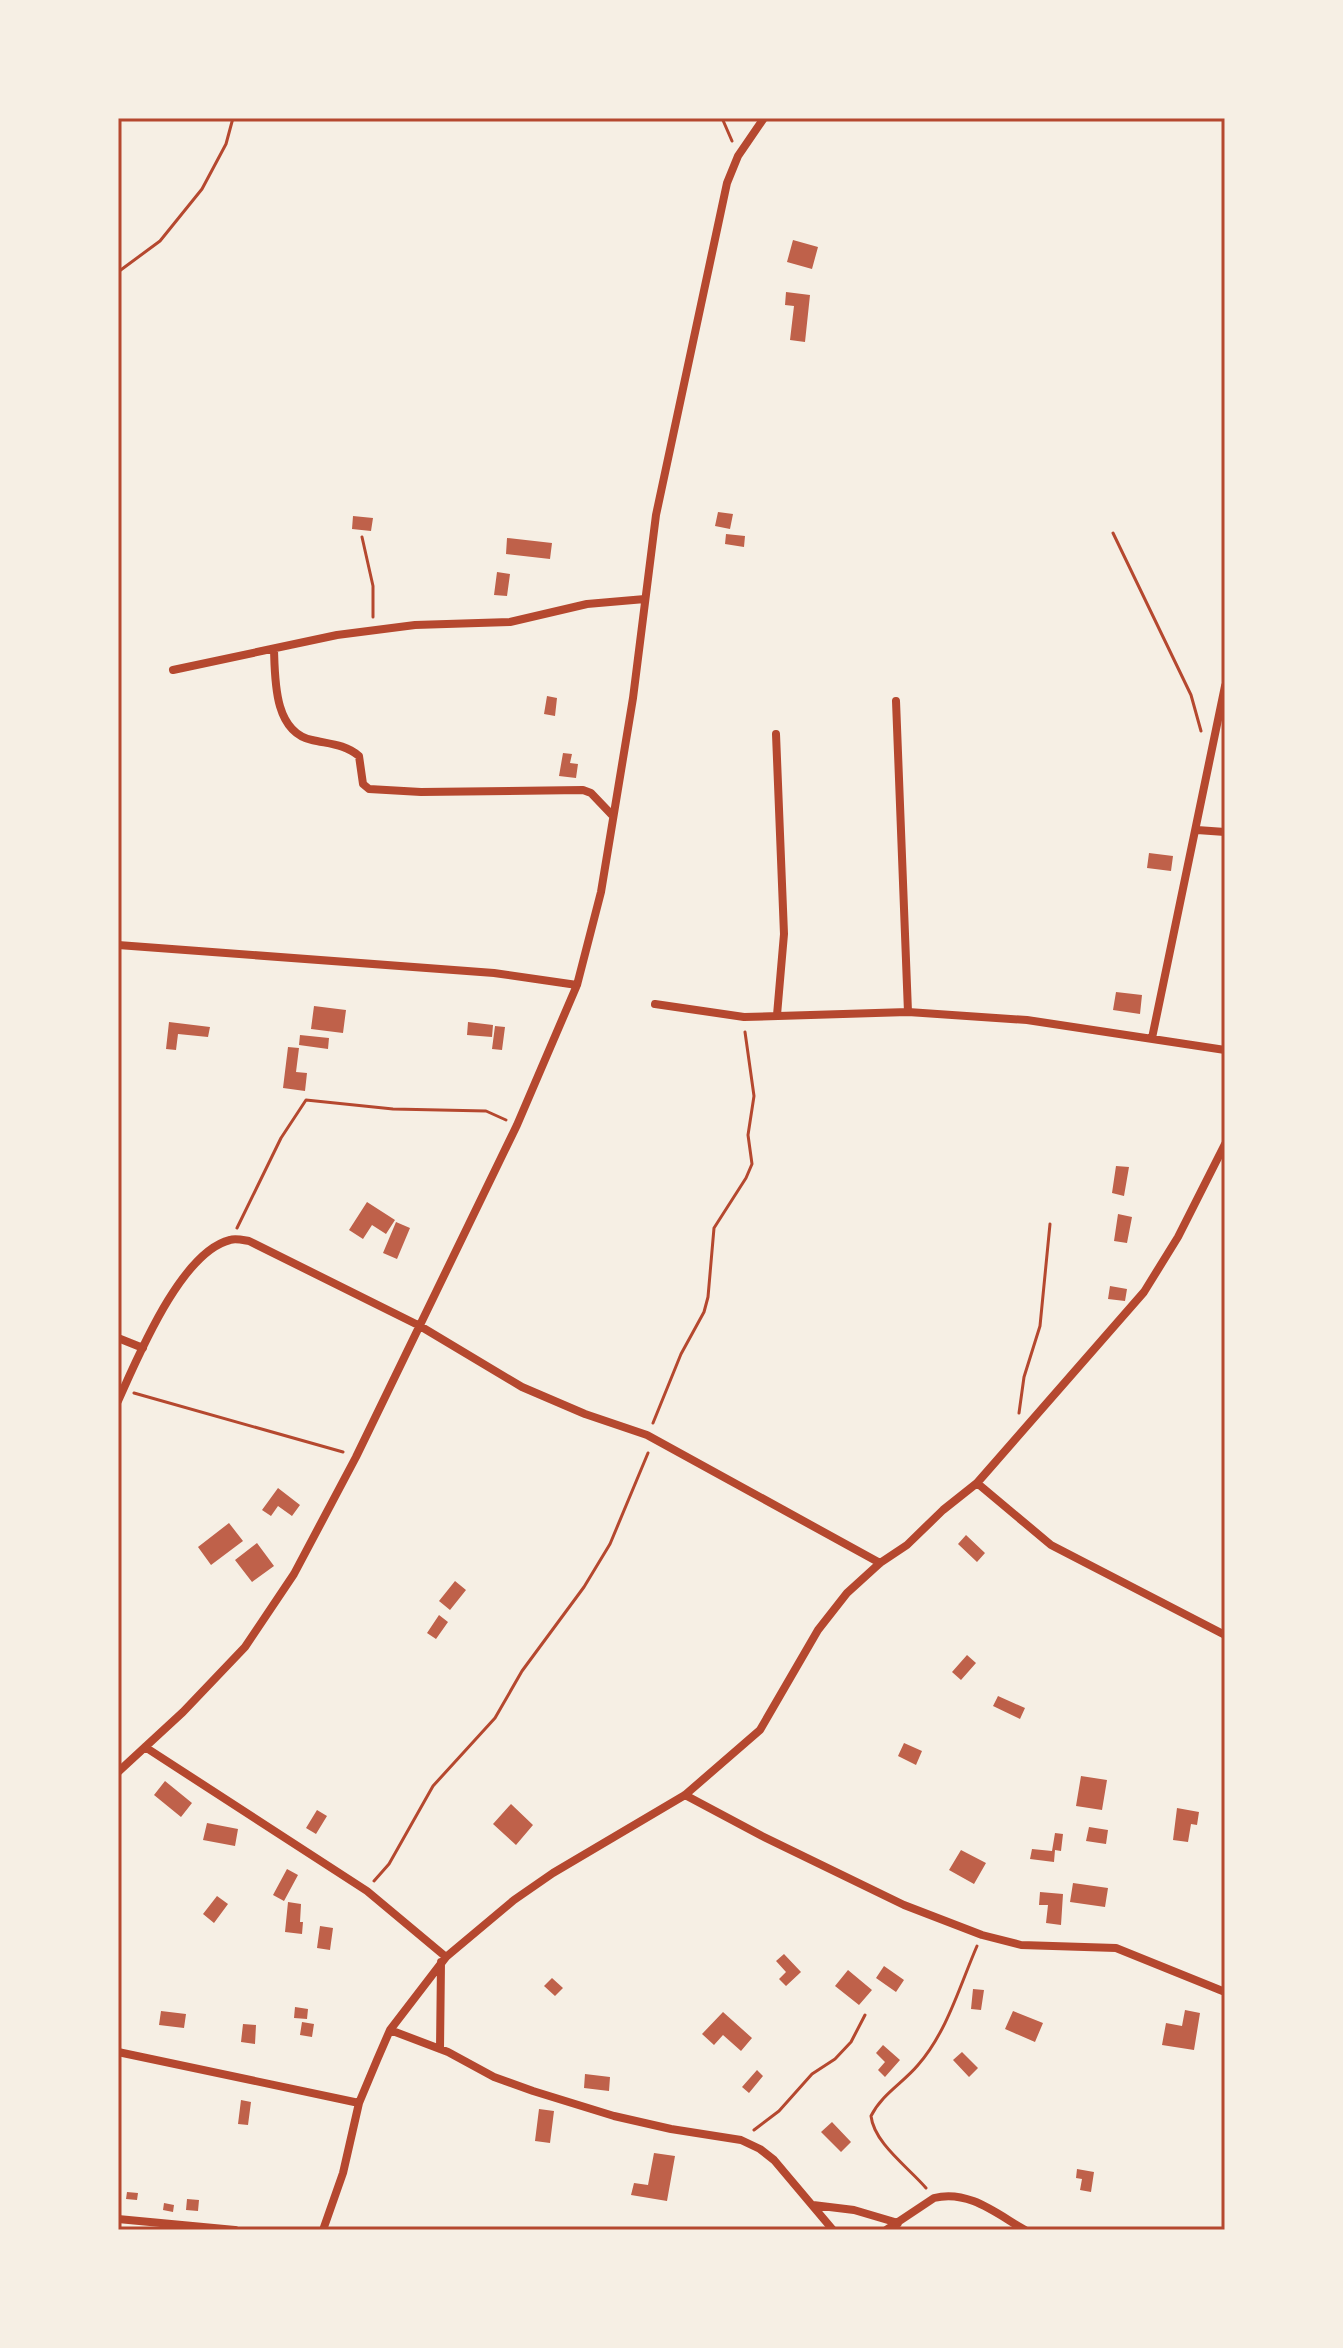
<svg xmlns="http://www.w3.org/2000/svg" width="1343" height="2348" font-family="Montserrat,sans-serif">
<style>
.building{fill:#bf614a}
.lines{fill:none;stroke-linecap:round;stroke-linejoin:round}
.path{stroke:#b5482f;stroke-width:3}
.minor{stroke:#b5482f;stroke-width:8}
.neatline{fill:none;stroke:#b5482f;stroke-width:3}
</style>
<rect width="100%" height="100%" fill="#f6efe4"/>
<path class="building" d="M793,240l25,7 -6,22 -25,-7z
M786,292l24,3 -5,47 -15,-2 4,-34 -9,-1z
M718,512l15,2 -3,15 -15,-3z
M353,516l20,2 -2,13 -19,-2z
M726,534l19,2 -1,11 -19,-3z
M507,538l45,5 -2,16 -44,-5z
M497,572l13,2 -3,22 -13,-1z
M547,696l10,2 -2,18 -11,-2z
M563,753l9,1 -2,9 8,1 -2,14 -17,-2z
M1149,853l24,3 -2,15 -24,-3z
M1116,992l26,3 -2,19 -27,-4z
M314,1006l32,4 -3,23 -32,-4z
M169,1022l41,5 -2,10 -30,-3 -2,16 -10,-1z
M468,1022l25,3 -1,12 -25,-2z
M495,1026l10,1 -3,23 -10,-1z
M300,1035l29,3 -1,11 -29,-4z
M288,1047l11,1 -3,24 11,1 -2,18 -22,-3z
M1116,1166l13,1 -5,29 -12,-3z
M367,1202l28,18 -9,14 -14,-9 -9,14 -14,-9z
M1118,1214l14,3 -5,26 -13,-2z
M396,1222l14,6 -13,31 -14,-6z
M1110,1286l17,3 -2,12 -17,-2z
M278,1488l22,17 -8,11 -14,-10 -7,10 -9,-6z
M229,1523l14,18 -32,24 -13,-18z
M966,1535l19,18 -8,9 -19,-18z
M257,1543l17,23 -22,16 -17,-22z
M455,1581l11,9 -16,20 -11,-9z
M439,1615l9,7 -12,17 -9,-6z
M967,1655l9,8 -15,17 -9,-8z
M998,1696l27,12 -5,11 -27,-13z
M904,1743l18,8 -6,14 -18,-9z
M1081,1776l26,4 -5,30 -26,-4z
M165,1781l27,22 -11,14 -27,-22z
M511,1804l22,21 -17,20 -23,-21z
M1177,1808l22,4 -2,13 -6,-1 -3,18 -15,-2z
M317,1810l10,6 -11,18 -10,-6z
M207,1823l31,6 -3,17 -32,-6z
M1089,1827l19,3 -2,14 -20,-3z
M1055,1833l8,1 -2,17 -6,-1 -1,12 -24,-3 2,-10 20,2z
M961,1850l25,13 -12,21 -25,-14z
M287,1869l11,6 -14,26 -11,-6z
M1073,1883l35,5 -3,19 -35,-5z
M1040,1892l23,2 -2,31 -15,-2 2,-18h-9z
M217,1896l11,8 -14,19 -11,-9z
M288,1902l13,2 -1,18h3l-1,12 -17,-2z
M320,1926l13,2 -3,22 -13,-2z
M784,1954l17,18 -15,14 -7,-7 7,-7 -10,-11z
M884,1966l20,14 -8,12 -20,-14z
M848,1970l24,20 -13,15 -24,-19z
M552,1978l11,10 -8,8 -11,-10z
M973,1989l11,1 -3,20 -10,-1z
M295,2007l13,2 -1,10 -13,-1z
M1185,2010l15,3 -6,37 -32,-5 4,-22 16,3z
M161,2011l25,3 -2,14 -25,-3z
M1013,2011l30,12 -8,19 -30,-13z
M723,2012l29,26 -11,13 -18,-16 -9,10 -12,-11z
M302,2022l12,2 -2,13 -12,-2z
M243,2024l13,1 -1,19 -14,-2z
M883,2045l17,15 -15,17 -7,-7 7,-8 -9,-9z
M962,2052l16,16 -9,9 -16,-17z
M757,2070l6,6 -14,17 -7,-6z
M585,2074l25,3 -1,14 -25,-3z
M241,2100l10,2 -3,23 -10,-1z
M539,2109l15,2 -4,32 -15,-2z
M832,2122l19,20 -10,10 -20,-20z
M654,2153l21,3 -8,45 -36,-6 3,-12 14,2z
M1077,2169l17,3 -3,20 -11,-2 2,-11 -6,-1z
M127,2192l11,1 -1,7 -11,-1z
M187,2199l12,1 -1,11 -12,-1z
M164,2203l10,2 -1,7 -10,-2z"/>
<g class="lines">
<path class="path" d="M722,118l10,23
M118,272l42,-31 42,-52 24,-45 7,-26
M1113,533l78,162 10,36
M362,537l11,49v31
M237,1228l44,-90 25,-38 87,9 93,2 20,9
M134,1393l209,59
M1019,1413l5,-36 16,-51 10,-102
M653,1423l28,-69 23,-42 4,-15 6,-69 32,-50 6,-14 -4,-29 6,-39 -9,-64
M374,1881l15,-17 44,-78 62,-68 27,-47 62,-84 26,-43 38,-91
M754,2130l25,-19 33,-37 23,-15 16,-17 14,-27
M926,2188c-18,-21 -52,-45 -55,-72 11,-22 32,-33 47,-51 29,-33 42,-80 59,-119"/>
<path class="minor" d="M274,649c1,31 0,83 38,91 17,4 33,4 47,16l4,28 6,5 52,3 162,-2 8,3 21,22
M173,670l164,-35 78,-10 95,-3 77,-18 58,-5
M896,701l12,311
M776,734l8,200 -7,81
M1197,830l28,2
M118,945l376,28 83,12
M655,1004l89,13 164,-5 119,8 198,30
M1152,1038l73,-352
M118,1338l25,10
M118,1401c20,-44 63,-149 112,-161 5,-2 13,0 19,1l171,85 102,61 63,27 62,21 233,128
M977,1483l74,62 174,90
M145,1747l222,144 79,66
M118,1772l65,-60 62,-65 49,-73 62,-117 161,-332 60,-140 24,-93 32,-194 23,-183 71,-332 11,-27 26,-38
M685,1795l77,41 142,69 78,30 39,10 95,3 109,44
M390,2030l58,22 46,25 39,14 81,25 57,13 70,11 19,9 14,11 59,70
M440,2049l1,-87
M118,2052l241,51
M813,2205l41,5 44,13
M118,2219l117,11
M323,2230l20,-57 16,-70 18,-43 13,-30 56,-73 68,-57 39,-27 132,-78 75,-65 58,-100 29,-37 33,-30 27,-18 36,-35 34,-27 167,-191 34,-55 47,-93
M886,2230l48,-32c34,-9 63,16 91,32"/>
</g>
<rect width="1343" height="2348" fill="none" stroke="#f6efe4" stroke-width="240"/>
<rect x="120" y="120" width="1103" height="2108" class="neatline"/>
</svg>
